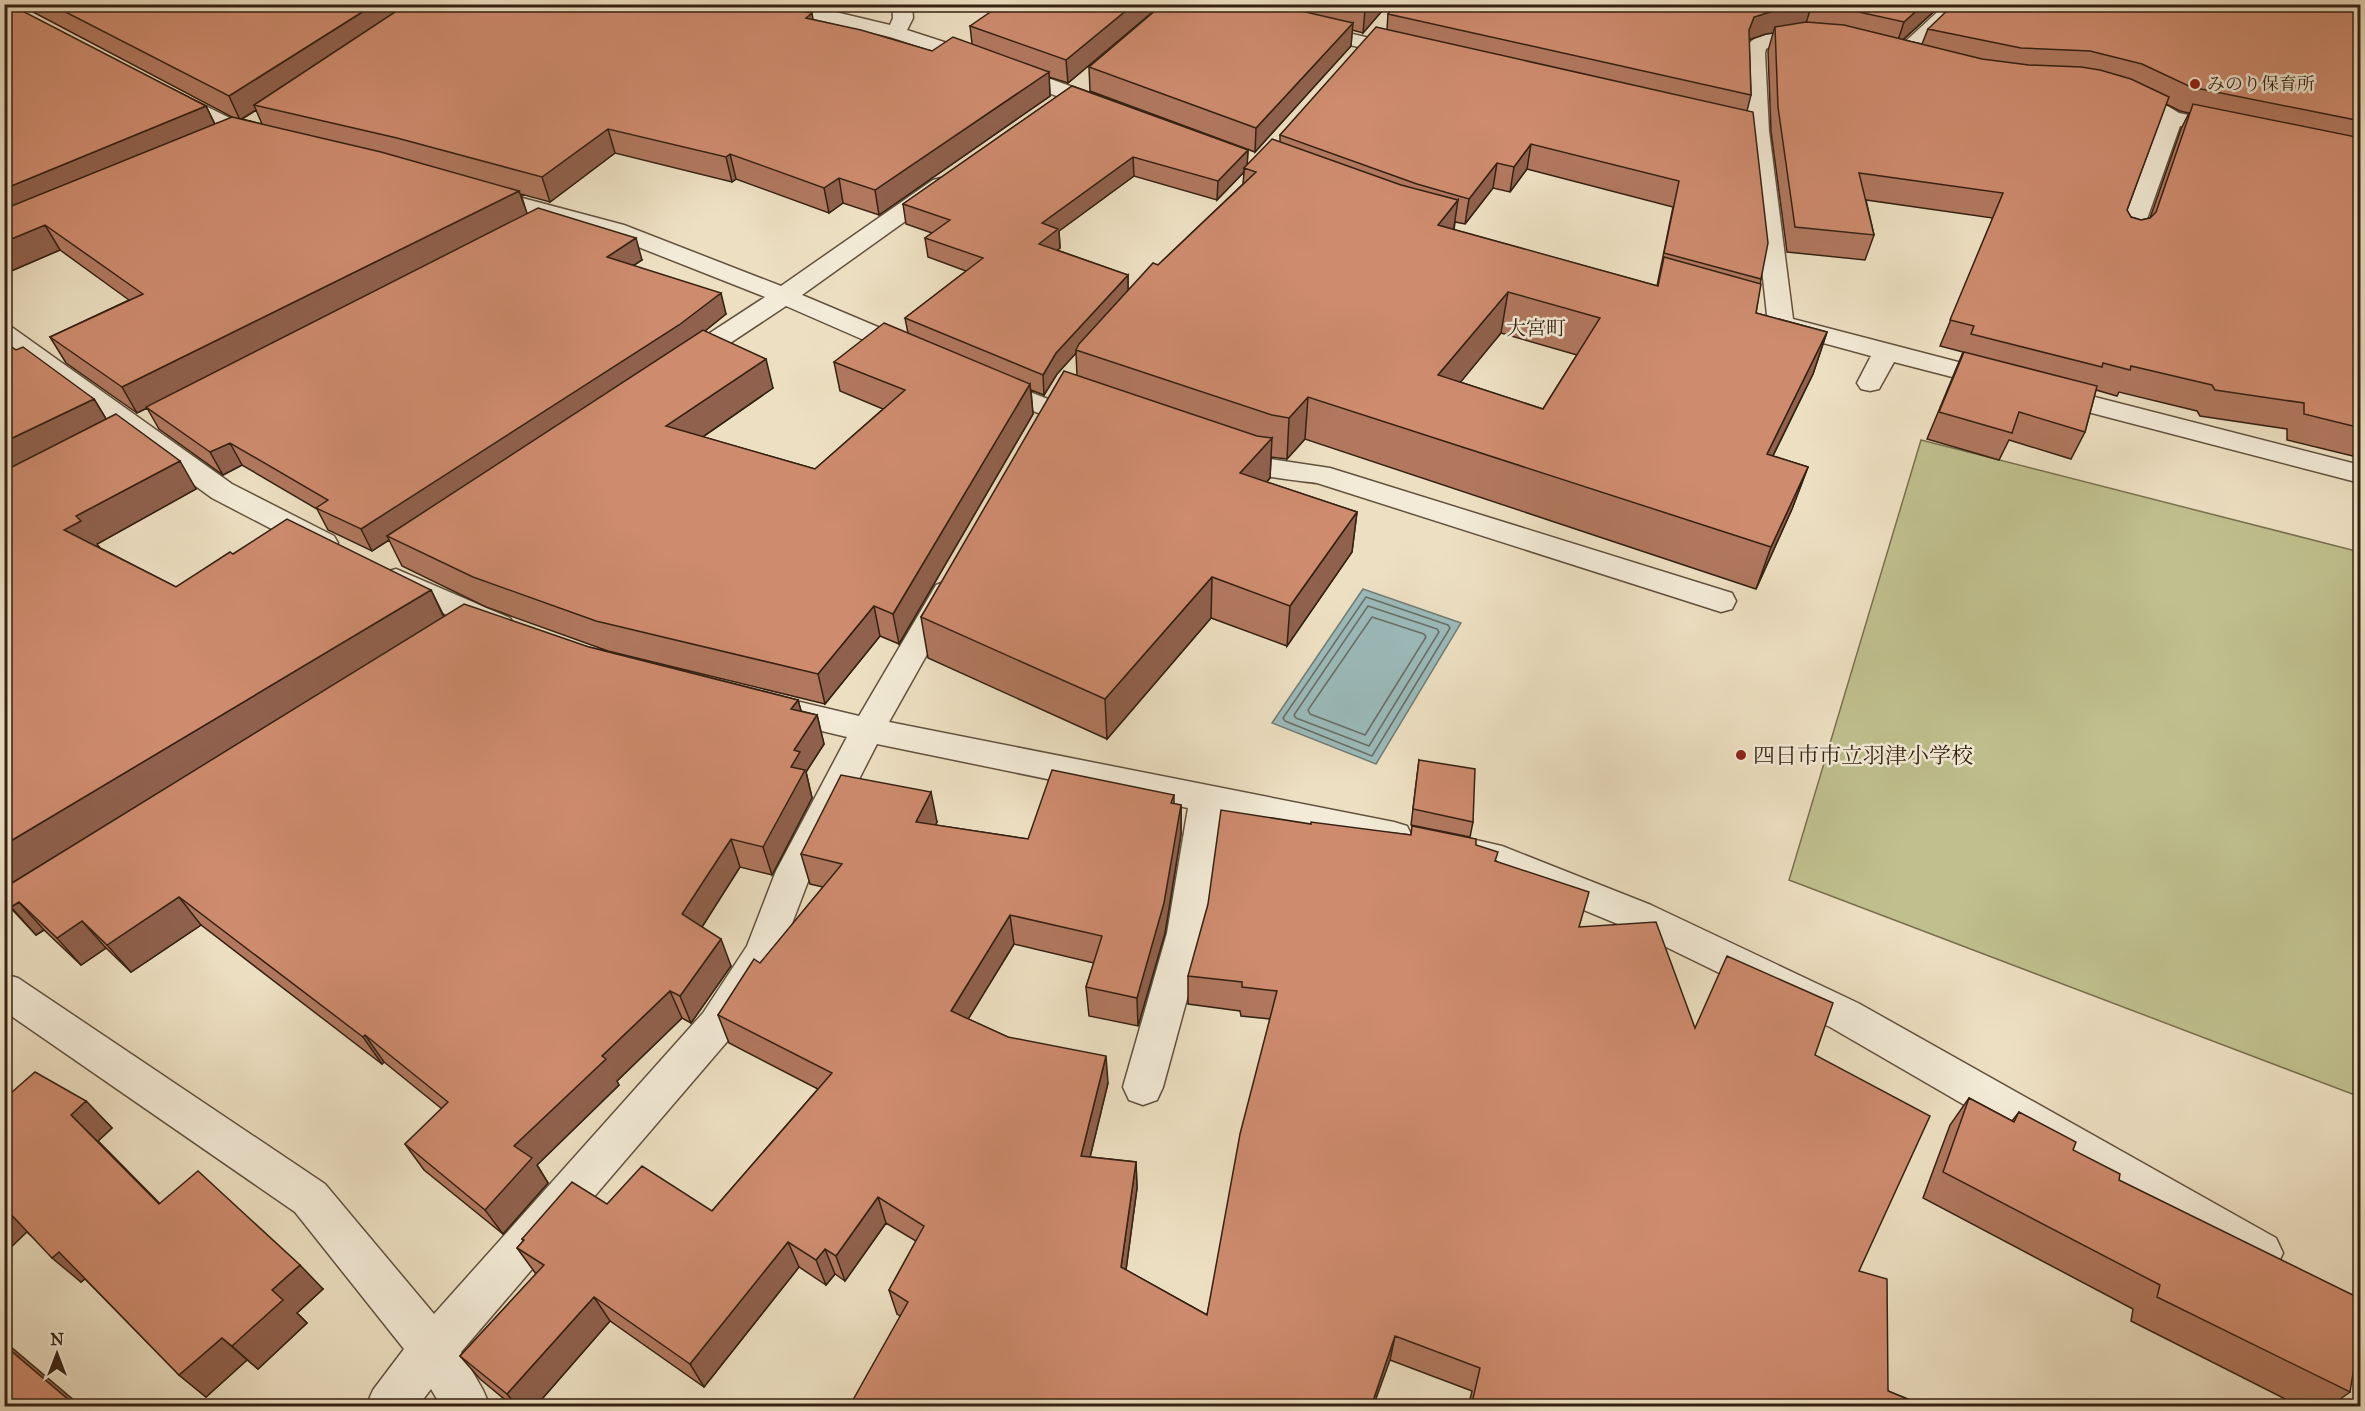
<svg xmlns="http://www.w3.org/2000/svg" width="2365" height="1411" font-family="'IM FELL Great Primer','Noto Serif JP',serif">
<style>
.green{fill:#c0c08e;stroke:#7a7050;stroke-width:1.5}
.water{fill:#9bbbbb;stroke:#727d77;stroke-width:1.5}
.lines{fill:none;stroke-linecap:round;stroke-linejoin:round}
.shore{stroke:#686e66;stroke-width:1.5}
.minor-casing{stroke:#62513e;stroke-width:3}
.minor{fill:#f3ebd7;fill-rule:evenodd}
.wall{fill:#b1785f;stroke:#342112;stroke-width:1.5;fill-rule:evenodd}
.shaded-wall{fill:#90614d;stroke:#342112;stroke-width:1.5}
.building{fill:#ce8b6e;stroke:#342112;stroke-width:1.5;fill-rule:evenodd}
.poi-dot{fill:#8f2418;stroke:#f3ebd7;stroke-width:2}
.labels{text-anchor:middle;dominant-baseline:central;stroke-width:5;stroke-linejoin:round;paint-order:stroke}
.far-poi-label{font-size:18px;fill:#342112;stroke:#f3ebd7;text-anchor:start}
.far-neighbourhood-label{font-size:20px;fill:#342112;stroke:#f3ebd7}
.poi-label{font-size:22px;fill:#342112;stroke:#f3ebd7;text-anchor:start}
</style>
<rect width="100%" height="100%" fill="#ede0c2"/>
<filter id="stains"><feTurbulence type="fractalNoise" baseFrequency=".00333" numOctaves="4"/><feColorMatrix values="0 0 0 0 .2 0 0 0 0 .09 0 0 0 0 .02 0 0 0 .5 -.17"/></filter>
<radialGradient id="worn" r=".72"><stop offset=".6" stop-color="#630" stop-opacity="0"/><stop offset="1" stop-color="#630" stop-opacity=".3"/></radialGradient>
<path class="green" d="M1921,440l439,112v545l-571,-217z"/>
<path class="water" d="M1363,589l98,34 -85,141 -104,-41z"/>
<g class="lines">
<path class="shore" d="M1366,597l82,28 2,3 -78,128 -87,-35 -2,-3z
M1368,606l69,23 2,3 -70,114 -73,-28 -2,-3z
M1372,617l52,17 2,3 -61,98 -55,-21 -2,-4z"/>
<defs>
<path id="minor" d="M766,4h36l88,21 3,-7 -1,-14h20l1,14 -6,12 68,22 140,50 3,5 -3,5 -8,1 -8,-1 -138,-52 -71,-23 -122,-29z
M1946,4h21l-58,55h-14l-3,-4 3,-4z
M1306,23l106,25 3,4 -3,4 -7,2 -106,-25 -3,-4 3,-4z
M1785,31l38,4 3,4 -3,4c-19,5 -39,-5 -57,6l-1,4 4,78 24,188 215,56 4,6 -4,6 -9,2 -105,-27 -15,27 -9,2 -9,-2 -4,-6 14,-27 -99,-27 -4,-5 -21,-193 -2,-78c3,-18 25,-21 40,-22z
M2123,88l38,14 18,11 58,12 3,5 -3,5 -8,2 -49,-11 -39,110 -4,5 -8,2 -8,-2 -4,-5 43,-116 -44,-22 -4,-4 4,-4z
M171,89l77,38 23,5 3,5 -3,5c-30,7 -81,-28 -107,-43l-4,-4 4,-4z
M941,178l8,2 3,5 -3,5 -147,105 121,51 4,6 -4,6 -9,2 -9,-2 -119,-52 -95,63 -9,2 -9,-2 -4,-6 4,-6 92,-60 -157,-62 -135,-36 -4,-5 4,-5 8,-2 143,38 157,61 152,-106z
M4,325l9,3 219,156 102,52 4,7 -4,7 -11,3 -11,-3 -100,-52 -208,-152z
M991,377l70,27 4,6 -4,6 -10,2 -69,-27 -4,-6 4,-6z
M2048,385l312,80v18l-322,-84 -3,-6 3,-6z
M1229,446l41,13 60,9 402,125 4,8 -4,8 -11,3 -404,-129c-24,-3 -89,-8 -102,-28l4,-6z
M396,569l114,49 5,8 -5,8 -11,3 -11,-3 -103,-48 -4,-7 4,-7z
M947,581l11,4 4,7 -73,130 505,100 13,4 5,10 -5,10 -13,4 -172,-35 -17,118 -42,154 -6,13 -14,5 -14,-5 -6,-13 44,-154 21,-125 -311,-64 -65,127 -35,92 -46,74 -270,315 22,38 7,16h-49l-10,-17 -13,17h-52l7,-16 31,-41 -109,-137 -291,-201v-37l14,4 307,206 109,130 269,-301 44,-67 29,-75 71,-134 -84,-20 -5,-9 5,-9 12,-3 84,20 77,-131z
M1454,835l48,11 149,59 207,98 418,235 7,15 -7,15 -15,6 -15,-6 -416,-241 -205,-100 -141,-58 -43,-10 -5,-10 5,-10z"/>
</defs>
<use href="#minor" class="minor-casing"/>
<use href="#minor" class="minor"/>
</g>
<path class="wall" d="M4,4l202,102 9,18 19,-6 -216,-114h752l43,16 119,31 40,-7 -2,-18 192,-22 -94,79 -19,-6 1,19 -171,119 -36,-12 -14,10 -93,-34 -4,3 -117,-29 -65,49 -29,-8 6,20 115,46 -9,6 93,48 -21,17 68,57 -70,49 112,32 68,-60 -43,-18 -6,-29 74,-29 -3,-15 61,-47 -38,-14 -3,-19 7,-5 -26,-9 -3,-20 169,-118 176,64 -1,15 33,-24v-6l107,-105 1,-16 9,-10h545l-39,36 19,4 6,-15 433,-25v454l-74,-18v-11l-87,-13 -3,-5 -78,-19 -2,4 -21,-6 -11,42 -14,27 -62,-19 -10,20 -72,-21 36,-87 -23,-6 53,-128 -127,-18 8,35 -9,25 -78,-8 -16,-121 -3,-80 5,-18 -7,1 -17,6 2,55 -4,16 14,168 -5,34 71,19 -14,42 -40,82 35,11 -16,42 -36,80 -451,-150 -18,20 -16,-2 -1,21 -3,4 90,30 -5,40 -65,94 -76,-28 -104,121 -179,-81 -7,-41 156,-242 -1,-22 -19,21 -13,21 -13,-5 2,24 -134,230 -19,-8 -55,68 -217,-53 -122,-44 -84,-41 -13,-26 -17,11 -44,-21 -11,-21 -75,-44 -19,10 -64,-46 -12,-21 -10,5 -71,-50 -16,-26 79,-37 -69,-50 -56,24zM2166,104l14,7 9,2 -8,16 -31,89 -9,2 -10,-3 -4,-7zM256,110l6,14 -20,-5zM1527,169l146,38 -16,79 -203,-56 1,-8 10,2 28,-36 17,4zM1244,172l-1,12 -85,81 -30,25v-15l-71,-25 3,-2 -1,-17 75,-55 83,24zM1501,333l76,22 -34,54 -83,-27z
M1163,4h225l-25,29 -11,-3 -1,16 -96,106 -165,-61 -1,-24z
M4,342l12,8 78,49 12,20 90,70 -99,55 3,4 76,39 57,-33 198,36 13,26 145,31 209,53 3,11 16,4 7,29 -18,28 6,26 -40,77 -32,-8 -38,60 29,39 -40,57 -9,-5 -65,63 2,4 -82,80 11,18 -45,51 -79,-64 -19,-26 37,-35 -58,-47 -2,2 -181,-139 -70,47 -25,-24 -25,17 -37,-35 -8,5 -32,-34z
M1419,760l54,62 -3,15 -59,-12z
M1174,795v9l7,1v29l-16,99 -27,93 -49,-10 -3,-29 8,-24 -80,-19 -46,75 140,64 -18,74 46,5 1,26 -11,82 81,45 63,-296 -29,-3 -1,-5 -52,-7v-28l123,-152 100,11 1,-9 64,19 103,82 116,101 120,27 44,216 29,120 39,16h-459l4,-16 -82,-31 -490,-44 -3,-2 -8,-24 27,-49 -30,-18 -41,58 -10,-7 -9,11 -27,-18 -95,120 -94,-66 -75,86h-21l-34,-28 -20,-23 76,-82 -19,-26 6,-7 -1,-2 85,-35 105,7 106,-122 -89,-46 -11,-28 105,-128 -13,-3 -9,-30 136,-32 -2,3 93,14z
M1969,1098l43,23 7,-9 54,38 46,30 231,212 -21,15h-28l-170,-86 2,-12 -210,-111 27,-73z
M86,1101l26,27 -14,13 62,63 163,85 -26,24 10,10 -49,46 -11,-9 -41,37 -27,-22 -94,-96 -4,3 -54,-50z"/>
<path class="shaded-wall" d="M375,4h44l-165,101 2,5 -16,10 -11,-24z
M1134,4h28l-94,79 -2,-23z
M1370,4h18l-25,29 2,-24z
M1924,4h18l-46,42 8,-24z
M1811,7l-7,23 -29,-3 -2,6 -7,1 -18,6 1,-10 5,-13 19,-6z
M812,13l4,24 -10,-19z
M1353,23l-2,23 -96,106 1,-24z
M1049,72l1,24 -171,119 -4,-25z
M206,106l12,25 -214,89v-31z
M608,129l7,24 -65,49 -8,-25z
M1531,144l-4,25 -17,23 4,-25z
M1248,150l-1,19 -3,-1v4l-27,28 1,-19z
M730,154l6,25 -4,3 -6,-25z
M1133,157l1,19 -75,55 1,17 -20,16 -1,-20 3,-21z
M1497,163l-4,25 -28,36 4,-25z
M839,178l4,25 -14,10 -5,-25z
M519,191l9,25 -391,197 -15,-26z
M1458,200l-6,40 -14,-15z
M45,225l15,25 -56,24v-32z
M636,238l6,22 -29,19 -6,-22z
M1128,275v20l-52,55v3l-19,21 -13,21 -1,-20 13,-22z
M1508,292l-7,41 -69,84 6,-42z
M721,293l5,21 -41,33 -298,189 2,4 -17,11 -11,-22z
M1827,332l-14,42 -60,122 14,-42z
M766,359l7,29 -98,68 -9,-30z
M1030,384l3,30 -134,230 -6,-30z
M1308,397l-3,42 -18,20 2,-41z
M94,399l17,28 -107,53v-38z
M1272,438l-2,40 -31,35 1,-40z
M230,443l12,22 -19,10 -13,-23z
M180,461l16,28 -99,55 3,5 -36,-19 12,-14z
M1808,467l-16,42 -36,80 15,-42z
M1357,512l-5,40 -65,94 3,-40z
M1212,577l-1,41 -104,121 -2,-40z
M431,590l13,28 -440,270v-43z
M874,606l6,30 -55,68 -7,-30z
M798,700l8,29 -15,-20z
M817,715l7,29 -18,28 6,26 -40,77 -9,-28 28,-80 3,-17z
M931,792l6,30 -15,30 -6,-30z
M1181,805v29l-16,99 -27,93 -1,-28z
M731,839l9,28 -47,74 -11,-27z
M179,897l22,28 -70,47 -24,-27z
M19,902l25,28 -8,5 -25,-28z
M1010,915l4,29 -58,95 -5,-28z
M82,921l24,27 -25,17 -24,-27z
M721,939l10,27 -40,57 -11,-27z
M670,991l12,27 -65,63 2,4 -82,80 11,18 -45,51 -18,-24 29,-64 88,-90z
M365,1035l19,27 -2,2 -19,-27z
M1106,1056l2,27 -24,99 -3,-26z
M86,1101l26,27 -14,13 87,88 -114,-114z
M1136,1162l1,26 -14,104 -2,-25z
M878,1197l8,26 -41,58 -9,-25z
M4,1206l27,22 -27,26z
M788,1242l11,25 -95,120 -14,-23z
M825,1249l10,25 -9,11 -10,-25z
M59,1252l29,24 -7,6 -29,-24z
M300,1265l23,24 -26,24 10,10 -49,46 -26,-23 40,-56z
M594,1297l16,24 -75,86h-17l-11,-13z
M1395,1336l-5,24 -17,47h-2z
M222,1338l25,22 -41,37 -27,-22z
M4,1341l78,66h-5l-73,-62z"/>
<path class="building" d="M4,4h5l197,102 -202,83z
M50,4h325l-146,92z
M407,4h363l42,9 -6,5 55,12 71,21 21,-14 96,35 -174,118 -36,-12 -15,10 -94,-34 -4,3 -118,-28 -66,48 -145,-39 -143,-33z
M1002,4h132l-68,56 -96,-34z
M1163,4h108l82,19 -97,105 -167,-61z
M1344,4h26l-5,5z
M1397,4h527l-20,18 -54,-12 -39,-3 -38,4 -19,6 -5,13 2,65 -363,-81z
M1954,4h407v117l-170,-34 -49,-23 -52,-13 -69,-3 -93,-19z
M1806,22l38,3 138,34 47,6 52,2 19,3 31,9 38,18 -42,113 4,7 10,3 9,-2 6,-6 37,-108 168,34v290l-57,-14v-11l-89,-13 -3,-5 -81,-19 -1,4 -27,-7 -1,4 -131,-33 3,-8 -24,-6 53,-127 -144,-20 15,62 -79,-8 -17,-120 -3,-80z
M1376,27l377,85 15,131 -7,36 -97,-26 15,-72 -148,-37 -17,23 -17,-4 -28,36 -52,-15 -137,-49z
M1072,86l176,64 -30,31 -85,-24 -91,66 16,6 -19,15 89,31 -72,78 -13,22 -138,-57 78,-60 -58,-20 25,-18 -47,-16z
M232,117l149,35 138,39 -397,196 -72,-50 93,-43 -98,-69 -41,17v-33z
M1272,139l129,46 57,15 -20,25 220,61 6,-29 97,27 -5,29 71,19 -60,122 41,13 -37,80 -463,-150 -19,21 -17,-3 -196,-65 3,-6 74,-81 5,2 98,-93 -12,-4zM1508,292l92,26 -57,91 -105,-34z
M538,208l98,30 -29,19 114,36 -42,32 -318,204 -45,-21 12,-8 -98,-57 -20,9 -64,-45z
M884,323l146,61 -137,230 -19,-8 -56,68 -222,-53 -123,-44 -86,-41 316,-206 63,29 -100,67 149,43 90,-79 -71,-28z
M4,342l12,8 7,-3 71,52 -90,43z
M1964,352l133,34 -12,46 -66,-20 -7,21 -73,-21z
M1064,371l193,65 15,2 -32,35 117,39 -67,94 -78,-29 -107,122 -184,-82z
M116,414l64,47 -104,55 5,5 -17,9 112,57 54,-35 3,2 54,-35 144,71 -427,255v-374z
M464,604l125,43 209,53 -7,9 26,6 -23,35 6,2 -9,15 14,3 -42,77 -32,-8 -49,75 39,25 -41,57 -10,-5 -68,65 4,3 -92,87 18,12 -47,52 -80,-66 43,-42 -83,-67 -2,2 -184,-140 -72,48 -25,-24 -25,17 -38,-36 -8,5 -7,-6v-13z
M1419,760l56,9 -2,53 -60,-13z
M1052,770l122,25 -3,8 10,2 -17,98 -27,95 -51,-11 16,-51 -92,-21 -59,96 57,26 98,19 -25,100 55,6 -15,105 86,48 33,-181 37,-143 -35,-4v-5l-54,-6 20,-72 13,-94 90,14v-2l100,13 1,-9 64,13v6l22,7 -3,9 94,31 -10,35 77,-5 39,106 32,-72 106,47 -18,52 115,61 -71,155 28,8 1,112 39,16h-456l9,-39 -85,-32 -24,71h-522l59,-105 -19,-12 35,-64 -46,-29 -42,59 -11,-7 -9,11 -28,-18 -98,122 -96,-67 -87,97 -47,-38 84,-91 -27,-17 7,-8 -2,-1 50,-57 35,22 35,-38 70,45 120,-138 -114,-58 36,-56 6,4 82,-99 -41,-10 40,-79 90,17 -15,30 112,17z
M35,1072l51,29 -15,14 88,89 39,-33 102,94 -28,25 11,10 -51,46 -10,-8 -43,37 -120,-123 -7,6 -48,-51v-108z
M1969,1098l45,24 5,-10 57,30 -3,8 47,24 -1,6 242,119v26l-11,67 -193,-95 3,-12 -217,-113z
M4,1345l73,62h-73z
M658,1403l5,4h-7z"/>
<g class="poi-dot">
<circle cx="2195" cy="84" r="6"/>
<circle cx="1741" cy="755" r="6"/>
</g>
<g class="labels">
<g class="far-poi-label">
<text x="2207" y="84">みのり保育所</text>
</g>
<g class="far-neighbourhood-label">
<text x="1536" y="328">大宮町</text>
</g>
<g class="poi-label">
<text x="1753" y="755">四日市市立羽津小学校</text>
</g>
</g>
<rect width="2365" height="1411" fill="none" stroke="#ede0c2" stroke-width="24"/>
<rect x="6" y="6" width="2353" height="1399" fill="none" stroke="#342112" stroke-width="3"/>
<rect x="12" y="12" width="2341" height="1387" fill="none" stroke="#342112" stroke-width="1.5"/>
<g transform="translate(57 1354)" stroke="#f3ebd7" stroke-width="4.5" paint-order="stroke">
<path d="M0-4.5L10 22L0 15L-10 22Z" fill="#342112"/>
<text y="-9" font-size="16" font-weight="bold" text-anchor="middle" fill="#342112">N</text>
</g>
<rect width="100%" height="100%" filter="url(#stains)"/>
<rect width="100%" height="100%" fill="url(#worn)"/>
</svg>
